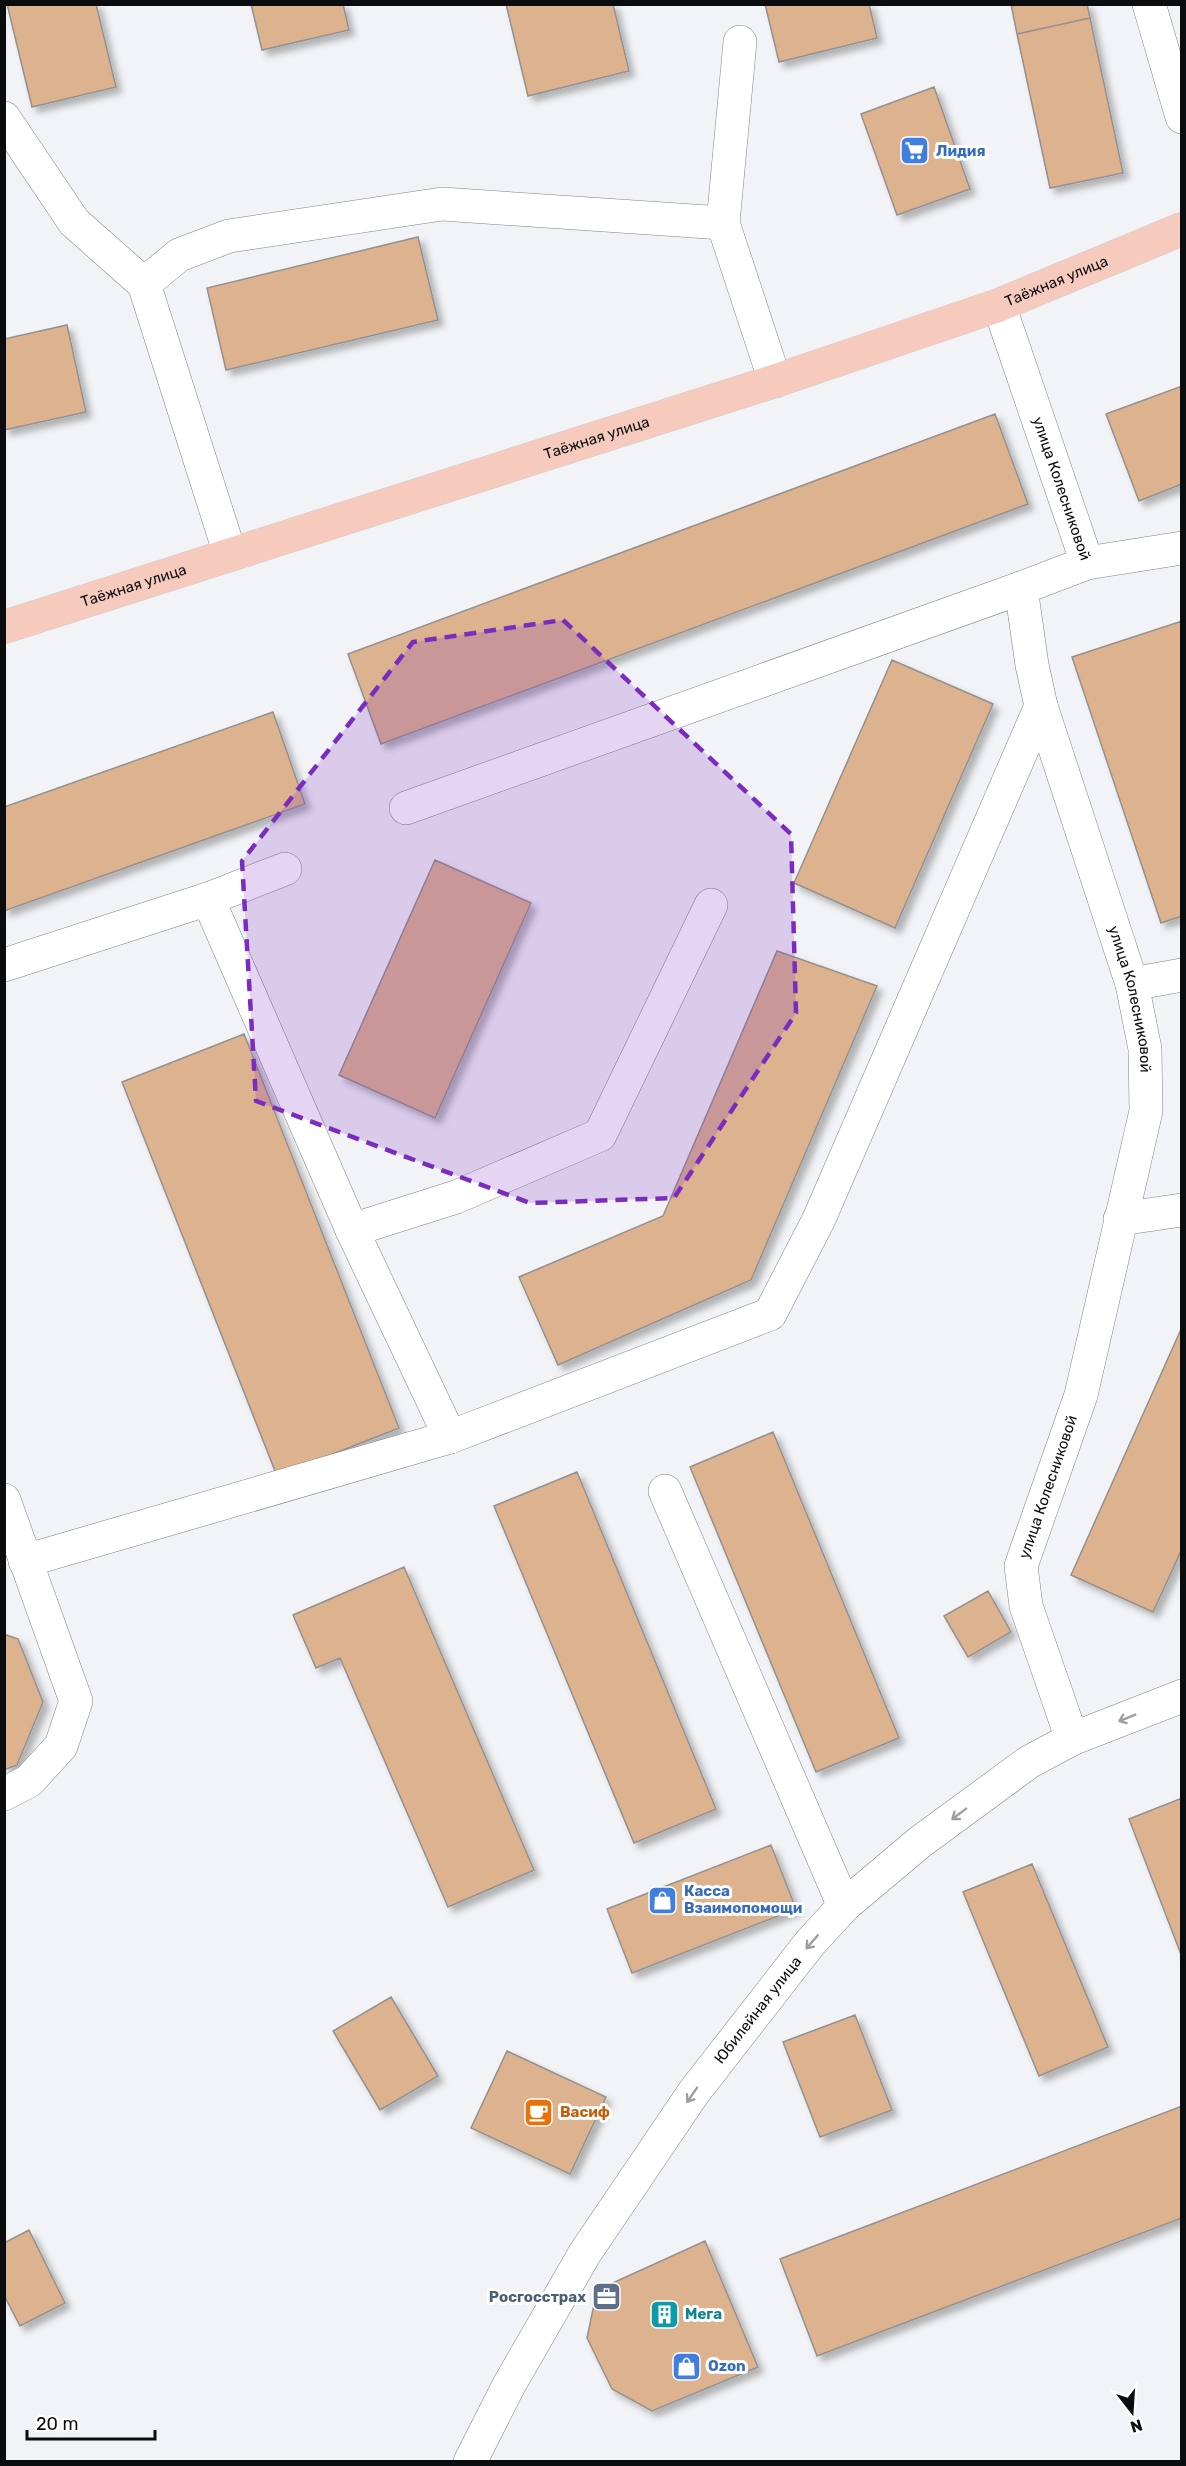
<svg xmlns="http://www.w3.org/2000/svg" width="1186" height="2466" font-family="Rubik,sans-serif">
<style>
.building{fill:#ddb28e;stroke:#94918f;stroke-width:1.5;filter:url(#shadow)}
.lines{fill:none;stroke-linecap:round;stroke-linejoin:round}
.minor-casing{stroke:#818385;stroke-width:34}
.major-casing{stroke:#cececf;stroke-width:34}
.minor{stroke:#fff;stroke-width:33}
.major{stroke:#f7cabe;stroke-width:33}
.oneway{stroke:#9d9e9e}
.marked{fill:#7b2cbf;fill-opacity:0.2;stroke:#7b2cbf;stroke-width:4.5;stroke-dasharray:12 8;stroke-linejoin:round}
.labels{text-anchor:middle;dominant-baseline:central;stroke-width:6;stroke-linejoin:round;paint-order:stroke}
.shop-label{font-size:15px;font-weight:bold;fill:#366cbe;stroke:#fff;text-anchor:start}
.street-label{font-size:15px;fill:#0b0c0d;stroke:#fff}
.food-label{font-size:15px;font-weight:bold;fill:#c56008;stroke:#fff;text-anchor:start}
.service-label{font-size:15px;font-weight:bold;fill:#4e5e75;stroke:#fff;text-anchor:end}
.culture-label{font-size:15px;font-weight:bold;fill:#0d838f;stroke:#fff;text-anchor:start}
</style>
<defs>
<filter id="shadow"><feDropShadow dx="5.5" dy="5.5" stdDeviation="3" flood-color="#0004"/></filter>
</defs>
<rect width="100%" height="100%" fill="#f2f3f6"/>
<path class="building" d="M7,4h89l20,83 -84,20z
M251,4h92l6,26 -87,20z
M506,4h107l16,67 -101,25z
M765,4h104l8,34 -98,24z
M1011,4h76l3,14 -73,16z
M1090,18l33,155 -73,15 -33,-154z
M934,87l36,102 -73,26 -36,-101z
M418,237l20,83 -212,50 -19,-82z
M67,325l19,87 -82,18v-91z
M1182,386v98l-43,17 -33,-87z
M995,414l33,90 -647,240 -33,-90z
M1182,621v295l-21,7 -89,-266z
M892,660l101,44 -98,224 -101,-45z
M273,712l32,92 -301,107v-104z
M435,860l96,43 -96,215 -96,-43z
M777,951l100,35 -126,294 -193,85 -39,-88 144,-61z
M244,1034l155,394 -122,48 -155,-394z
M1182,1327v222l-29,63 -82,-37z
M773,1432l126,306 -83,34 -126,-305z
M577,1472l139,337 -82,34 -140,-337z
M404,1567l130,303 -86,37 -108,-249 -24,10 -23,-53z
M988,1591l23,41 -43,25 -24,-41z
M4,1634l14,5 25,63 -26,63 -13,5z
M1182,1798v159l-53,-138z
M771,1845l25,64 -164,64 -25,-64z
M1032,1864l76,183 -69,29 -76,-184z
M391,1997l47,79 -58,34 -47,-79z
M855,2015l37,95 -72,27 -37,-95z
M507,2051l99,46 -36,77 -99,-46z
M1182,2106v112l-365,138 -37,-97z
M29,2230l36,73 -45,23 -16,-31v-52z
M705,2241l53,126 -106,44 -40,-22 -25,-51 10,-48z"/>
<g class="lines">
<defs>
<g id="minor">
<path d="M1149,4l33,113"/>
<path d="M740,42l-17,181 52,158"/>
<path d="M4,118l70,104 70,62 86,270"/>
<path d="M144,284l35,-29 50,-19 213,-32 281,19"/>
<path id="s1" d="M999,305l88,258 -66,25 11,77 9,41 91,278 13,65 1,62 -65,284 -60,171 5,40 46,133"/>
<path d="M1087,563l95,-15"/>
<path d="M406,808l615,-220"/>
<path d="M208,899l144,331 98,207"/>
<path d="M4,965l204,-66 77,-30"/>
<path d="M1132,984l50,-9"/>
<path d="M1120,1219l62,-9"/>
<path d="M352,1230l104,-33 144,-62 111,-230"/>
<path d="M665,1491l179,415"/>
<path d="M4,1500l72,201 -15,45 -32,35 -25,13"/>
<path d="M25,1561l425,-124 320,-123 49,-95 222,-513"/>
<path id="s2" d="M470,2462l39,-77 76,-132 109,-161 116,-149 34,-37 76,-64 109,-80 43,-23 110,-43"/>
</g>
<g id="major">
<path id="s3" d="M4,627l771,-246 224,-76 183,-76"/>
</g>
</defs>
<use href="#minor" class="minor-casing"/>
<use href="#major" class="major-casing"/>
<use href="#minor" class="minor"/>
<use href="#major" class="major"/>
</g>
<defs><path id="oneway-shaft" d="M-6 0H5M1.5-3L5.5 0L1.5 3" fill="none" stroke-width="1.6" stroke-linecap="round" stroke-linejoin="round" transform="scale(1.5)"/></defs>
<g class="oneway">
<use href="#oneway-shaft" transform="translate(1127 1718) rotate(158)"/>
<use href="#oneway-shaft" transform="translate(959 1814) rotate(143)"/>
<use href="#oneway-shaft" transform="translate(812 1942) rotate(131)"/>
<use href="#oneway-shaft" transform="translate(692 2095) rotate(125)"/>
</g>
<path class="marked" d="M563,620l228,214 5,179 -122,185 -144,5 -274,-102 -14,-240 171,-219z"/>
<defs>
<symbol id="supermarket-square" viewBox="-11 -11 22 22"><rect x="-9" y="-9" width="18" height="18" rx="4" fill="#3f7fe0" stroke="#fff"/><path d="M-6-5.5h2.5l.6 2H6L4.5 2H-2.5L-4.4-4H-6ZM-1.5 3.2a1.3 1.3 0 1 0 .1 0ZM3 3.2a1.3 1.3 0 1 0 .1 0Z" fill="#fff"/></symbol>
<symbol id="shop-square" viewBox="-11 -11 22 22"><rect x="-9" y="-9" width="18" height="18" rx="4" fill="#3f7fe0" stroke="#fff"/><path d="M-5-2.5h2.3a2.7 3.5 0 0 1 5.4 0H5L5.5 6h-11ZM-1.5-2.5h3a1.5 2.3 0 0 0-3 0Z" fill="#fff"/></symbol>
<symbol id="cafe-square" viewBox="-11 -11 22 22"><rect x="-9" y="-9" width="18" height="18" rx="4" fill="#e8710a" stroke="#fff"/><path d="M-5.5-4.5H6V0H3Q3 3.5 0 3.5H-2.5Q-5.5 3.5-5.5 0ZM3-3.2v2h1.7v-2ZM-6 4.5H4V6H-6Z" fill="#fff"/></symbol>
<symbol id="office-square" viewBox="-11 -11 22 22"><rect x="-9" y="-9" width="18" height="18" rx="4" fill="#5c6f8a" stroke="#fff"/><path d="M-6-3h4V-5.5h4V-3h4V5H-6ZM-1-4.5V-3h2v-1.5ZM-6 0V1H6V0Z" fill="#fff"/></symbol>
<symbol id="building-square" viewBox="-11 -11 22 22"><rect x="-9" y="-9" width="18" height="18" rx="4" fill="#0f9aa8" stroke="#fff"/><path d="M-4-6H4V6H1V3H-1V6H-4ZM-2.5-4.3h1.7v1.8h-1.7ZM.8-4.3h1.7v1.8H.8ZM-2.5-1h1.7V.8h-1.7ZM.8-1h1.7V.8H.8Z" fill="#fff"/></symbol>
</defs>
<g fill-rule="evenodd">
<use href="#supermarket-square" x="898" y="134" width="33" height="33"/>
<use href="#shop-square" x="646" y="1884" width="33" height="33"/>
<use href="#cafe-square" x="522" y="2096" width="33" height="33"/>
<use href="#office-square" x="590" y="2280" width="33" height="33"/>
<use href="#building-square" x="648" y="2298" width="33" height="33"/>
<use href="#shop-square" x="670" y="2350" width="33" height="33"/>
</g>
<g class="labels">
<g class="shop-label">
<text x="936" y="151">Лидия</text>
<text x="684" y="1891">Касса<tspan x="684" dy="17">Взаимопомощи</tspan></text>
<text x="708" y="2366">Ozon</text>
</g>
<g class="street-label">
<text stroke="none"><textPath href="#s3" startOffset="1108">Таёжная улица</textPath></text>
<text stroke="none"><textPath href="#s3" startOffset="622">Таёжная улица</textPath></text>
<text stroke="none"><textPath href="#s1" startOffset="194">улица Колесниковой</textPath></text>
<text stroke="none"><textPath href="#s3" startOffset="136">Таёжная улица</textPath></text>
<text stroke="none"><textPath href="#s1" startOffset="770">улица Колесниковой</textPath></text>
<text transform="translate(1048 1487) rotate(-71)">улица Колесниковой</text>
<text stroke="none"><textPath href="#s2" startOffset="537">Юбилейная улица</textPath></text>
</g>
<g class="food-label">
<text x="560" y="2112">Васиф</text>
</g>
<g class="service-label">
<text x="586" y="2297">Росгосстрах</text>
</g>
<g class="culture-label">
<text x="685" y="2314">Мега</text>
</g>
</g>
<rect width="1186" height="2466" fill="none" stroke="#0b0c0d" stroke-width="12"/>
<g transform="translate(1132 2412) rotate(163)" stroke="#ffffff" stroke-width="4.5" paint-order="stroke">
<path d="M0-4.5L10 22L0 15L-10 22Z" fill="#0b0c0d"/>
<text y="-9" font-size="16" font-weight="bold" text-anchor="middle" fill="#0b0c0d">N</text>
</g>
<path d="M27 2430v9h128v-9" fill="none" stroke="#0b0c0d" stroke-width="3"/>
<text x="36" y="2430" font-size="18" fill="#0b0c0d" stroke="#ffffff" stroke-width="4.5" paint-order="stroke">20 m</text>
</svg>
